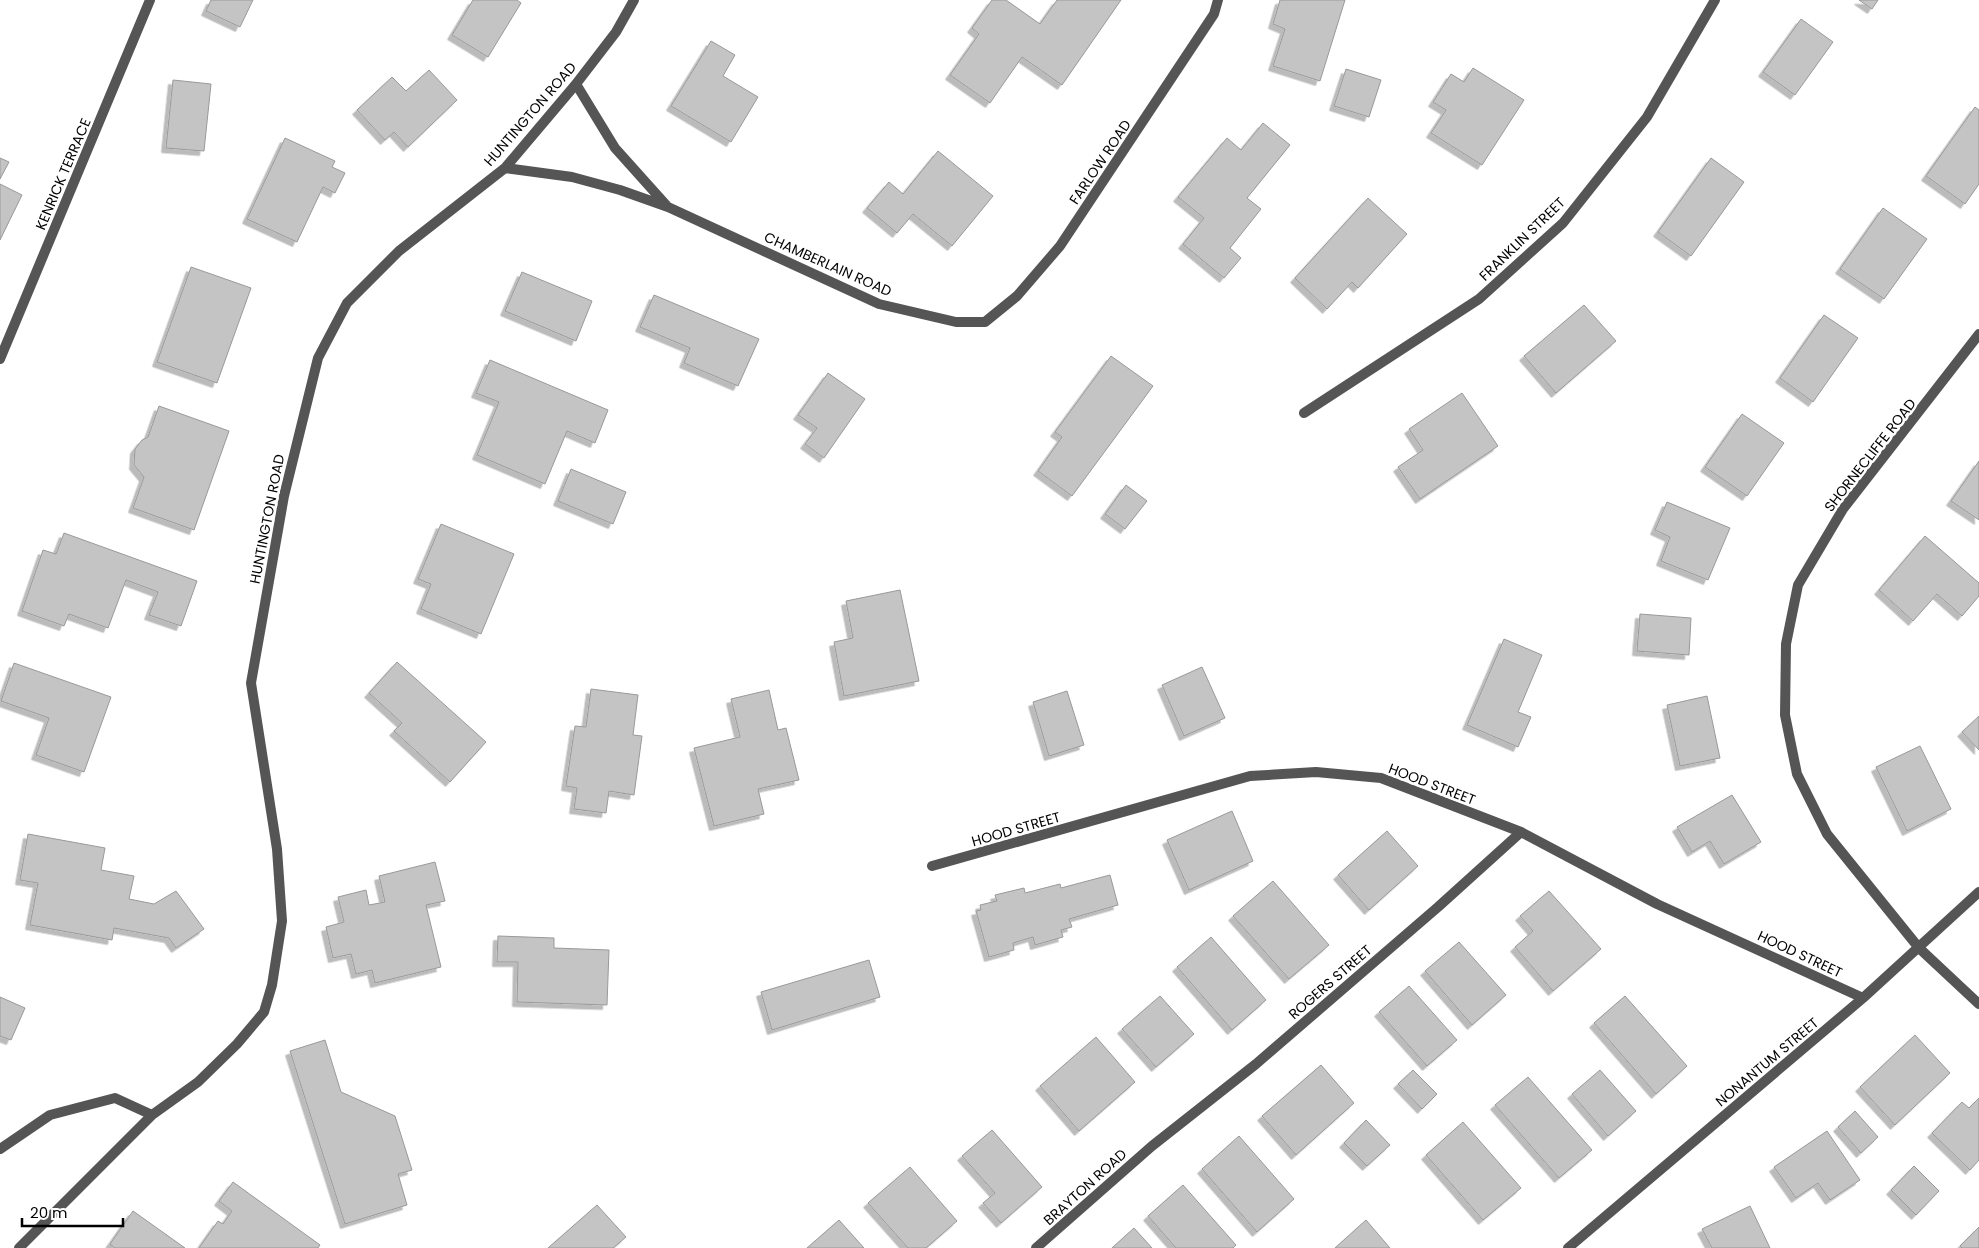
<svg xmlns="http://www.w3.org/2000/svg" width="1979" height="1248" font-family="Poppins,sans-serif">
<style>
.building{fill:#c4c4c4;stroke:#999;filter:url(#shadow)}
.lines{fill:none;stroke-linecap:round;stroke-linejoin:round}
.minor{stroke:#555;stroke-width:10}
.labels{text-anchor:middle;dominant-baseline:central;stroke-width:5;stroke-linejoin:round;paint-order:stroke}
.street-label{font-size:14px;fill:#000;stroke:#fff}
</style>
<defs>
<filter id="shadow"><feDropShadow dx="-4.5" dy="4.5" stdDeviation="0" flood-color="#0004"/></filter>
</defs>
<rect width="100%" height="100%" fill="#fff"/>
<path class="building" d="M211,0h42l-13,27 -34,-16z
M473,0h44l4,3 -33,54 -36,-22z
M992,0h14l34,24 17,-24h64l-59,85 -40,-28 -32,46 -40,-28 29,-41 -7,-6z
M1280,0h65l-25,81 -47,-15 12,-37 -12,-5z
M1859,0h19l-6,9z
M1801,19l32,23 -38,53 -32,-23z
M711,41l24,14 -12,21 35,21 -27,45 -60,-36z
M1473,68l51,32 -42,65 -51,-32 15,-23 -13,-8 18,-28 13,8z
M1346,69l35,11 -12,37 -35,-11z
M429,70l28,30 -49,47 -14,-15 -9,8 -28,-30 35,-33 14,14z
M173,80l38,4 -7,67 -38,-3z
M1975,107l4,3v74l-14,20 -39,-28z
M1263,123l27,22 -43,53 14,11 -31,39 11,10 -17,20 -41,-34 21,-26 -26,-21 49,-59 14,12z
M285,138l50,23 -3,6 13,6 -10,20 -12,-6 -26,55 -50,-23z
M938,151l55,45 -41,50 -39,-32 -16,19 -30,-25 22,-26 14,12z
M0,158l9,4 -9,17z
M1711,158l33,24 -53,74 -33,-24z
M0,184l22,11 -22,45z
M1368,198l39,36 -49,54 -6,-6 -25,27 -32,-31z
M1883,208l44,31 -43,60 -44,-30z
M191,267l60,21 -34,95 -60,-21z
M522,272l70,29 -16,40 -71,-30z
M654,295l105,44 -21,47 -54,-23 6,-15 -50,-21z
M1584,305l32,36 -60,52 -32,-37z
M1824,315l34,23 -45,64 -33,-24z
M1111,356l42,30 -81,110 -34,-25 24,-34 -7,-5z
M490,360l118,50 -13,33 -28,-12 -22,53 -68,-29 22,-53 -23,-9z
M828,373l37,26 -41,59 -19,-14 12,-16 -19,-13z
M1462,393l36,53 -78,53 -22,-32 25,-17 -14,-21z
M159,406l70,25 -35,99 -61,-22 11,-31 -10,-12 1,-16 7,-9 6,-3z
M1742,414l42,29 -37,53 -42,-29z
M1979,461v59l-28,-19z
M571,469l55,23 -13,32 -55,-23z
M1126,485l21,16 -22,28 -20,-15z
M1667,502l63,26 -22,52 -47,-19 9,-24 -15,-7z
M441,524l73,30 -33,80 -60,-25 10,-25 -13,-5z
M64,533l133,48 -16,45 -32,-11 9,-23 -32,-12 -18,48 -39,-14 -5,12 -42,-15 21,-61 13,4z
M1925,536l54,47v13l-17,20 -25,-22 -24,27 -34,-31z
M900,590l19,91 -75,15 -10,-54 19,-4 -7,-37z
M1640,614l51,4 -2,37 -52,-4z
M1504,639l38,16 -24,57 13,5 -13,30 -51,-22z
M397,662l89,80 -36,40 -56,-51 8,-8 -33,-30z
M14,663l97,34 -27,75 -48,-17 13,-37 -48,-17z
M1202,667l23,51 -41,18 -22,-51z
M591,689l47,6 -5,40 9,1 -8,59 -25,-4 -3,22 -32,-4 3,-21 -11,-2 9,-60 11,1z
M769,690l9,40 8,-2 13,52 -41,9 6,25 -50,12 -20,-78 46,-11 -9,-38z
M1067,691l17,54 -35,11 -16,-54z
M1707,696l13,62 -40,8 -13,-61z
M1979,716v34l-17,-18z
M1920,746l31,63 -44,22 -31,-64z
M1732,795l29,47 -37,22 -14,-23 -18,11 -15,-25z
M1232,811l21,50 -64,29 -22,-50z
M1387,831l31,35 -49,44 -31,-35z
M28,834l77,14 -4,22 33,6 -5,23 25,5 22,-13 28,38 -28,19 -7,-10 -55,-10 -2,12 -82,-15 8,-42 -18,-3z
M435,862l10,39 -19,4 15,62 -66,16 -3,-13 -16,4 -5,-20 -18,4 -7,-31 18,-5 -6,-25 28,-7 3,15 16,-3 -6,-26z
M1110,875l8,30 -49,14 3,8 -11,3 2,7 -28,8 -2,-8 -20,6 1,7 -25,7 -13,-46 5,-1 -1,-5 17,-4 -2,-6 29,-7 1,5 35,-9 1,4z
M1273,881l56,64 -40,34 -56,-63z
M1549,891l52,58 -48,42 -38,-44 18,-16 -13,-15z
M498,936l56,2v10l55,2 -2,55 -90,-3 1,-40h-21z
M1211,937l55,63 -34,30 -55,-63z
M1459,942l47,53 -34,30 -47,-54z
M869,960l11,37 -108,33 -11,-38z
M1409,986l48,54 -30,26 -48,-54z
M1160,996l34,38 -38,33 -34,-38z
M1625,996l62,70 -31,28 -62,-71z
M0,997l25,11 -14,32 -11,-4z
M1915,1035l35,38 -55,52 -35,-38z
M1096,1037l39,45 -56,49 -39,-45z
M325,1040l16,52 54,24 17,54 -14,4 9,31 -62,19 -55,-173z
M1321,1065l33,38 -58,52 -34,-39z
M1413,1070l24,24 -15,15 -24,-25z
M1600,1070l36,41 -28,25 -36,-42z
M1528,1077l64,73 -33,28 -64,-73z
M1979,1098v62l-9,10 -38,-37 30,-31 7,6z
M1855,1111l23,26 -17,16 -23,-26z
M1366,1120l24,25 -23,21 -23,-23z
M1463,1122l58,66 -38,32 -57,-65z
M992,1130l50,57 -41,36 -18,-20 12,-10 -33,-37z
M1827,1131l33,49 -30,20 -12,-17 -22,15 -22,-31z
M1239,1136l55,63 -37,33 -55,-63z
M1914,1166l25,25 -23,24 -25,-25z
M910,1167l47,54 -31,27h-18l-40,-45z
M233,1182l87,63 -2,3h-119l19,-27 5,3 9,-13 -13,-10z
M1183,1185l53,60 -3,3h-57l-28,-32z
M597,1205l29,32 -13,11h-65z
M1750,1206l20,42h-58l-10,-19z
M133,1211l52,37h-70l-5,-4z
M839,1220l25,28h-57z
M1366,1220l24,28h-55z
M1979,1227v21h-17l-2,-2z
M1134,1228l18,20h-40z"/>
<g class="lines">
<path class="minor" d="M576,84l39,64 52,58
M505,168l67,9 48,13 48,17 211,97 77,18h29l32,-26 43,-50 154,-232 4,-14
M1979,334l-136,175 -45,76 -12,59 -1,71 12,59 30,60 92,114 60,56
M0,359l150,-359
M1304,413l175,-114 84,-76 84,-106 68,-117
M932,866l318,-90 66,-4 65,6 140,54 136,72 206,94
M0,1149l50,-34 65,-17 37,17
M19,1248l133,-133 46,-33 39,-38 27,-32 8,-27 10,-64 -5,-72 -26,-166 33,-187 34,-138 29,-55 52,-52 106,-83 71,-84 40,-52 18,-32
M1036,1248l116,-102 104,-82 182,-157 83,-75
M1568,1248l295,-250 116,-106"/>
</g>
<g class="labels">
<g class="street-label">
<text transform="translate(530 114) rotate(-49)">HUNTINGTON ROAD</text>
<text transform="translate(1100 162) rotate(-56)">FARLOW ROAD</text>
<text transform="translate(63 174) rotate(-67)">KENRICK TERRACE</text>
<text transform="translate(1522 239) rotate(-44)">FRANKLIN STREET</text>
<text transform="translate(828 264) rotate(24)">CHAMBERLAIN ROAD</text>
<text transform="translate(1870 455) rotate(-52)">SHORNECLIFFE ROAD</text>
<text transform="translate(267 519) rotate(-79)">HUNTINGTON ROAD</text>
<text transform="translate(1432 784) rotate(21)">HOOD STREET</text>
<text transform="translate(1016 829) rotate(-16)">HOOD STREET</text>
<text transform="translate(1800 954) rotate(25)">HOOD STREET</text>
<text transform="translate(1330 982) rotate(-41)">ROGERS STREET</text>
<text transform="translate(1767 1062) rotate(-40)">NONANTUM STREET</text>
<text transform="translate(1085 1187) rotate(-42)">BRAYTON ROAD</text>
</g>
</g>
<path d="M22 1218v8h101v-8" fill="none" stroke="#000000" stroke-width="2.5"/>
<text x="30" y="1218" font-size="15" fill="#000000" stroke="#ffffff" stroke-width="4" paint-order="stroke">20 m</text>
</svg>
